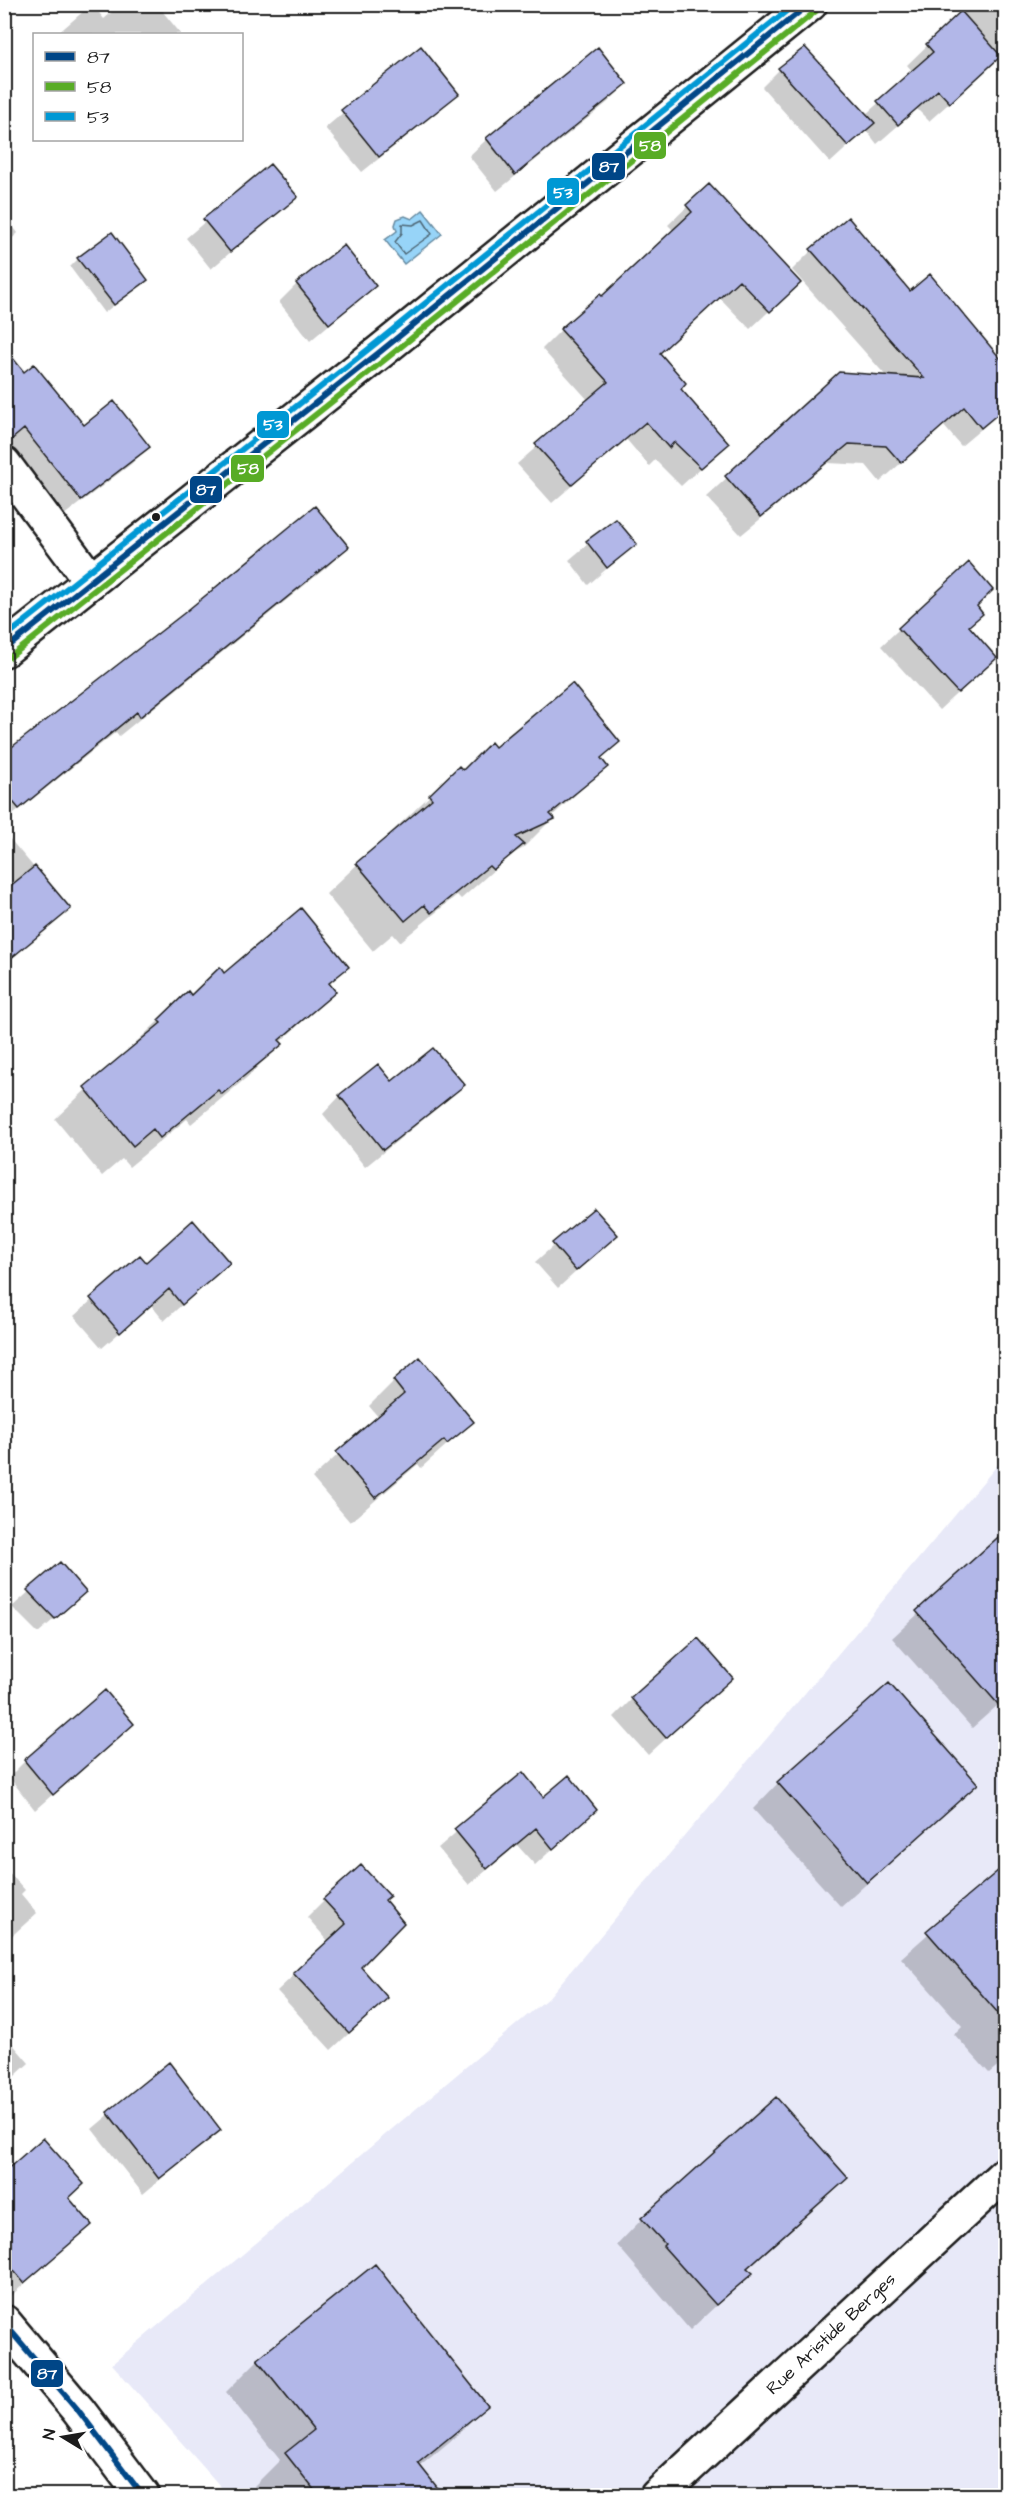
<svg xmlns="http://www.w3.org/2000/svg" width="1010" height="2500" font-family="'Architects Daughter',sans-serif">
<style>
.built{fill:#e8e9f8}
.water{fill:#97d4f8;stroke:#668aa0;stroke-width:1.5}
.shadow{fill:#0003}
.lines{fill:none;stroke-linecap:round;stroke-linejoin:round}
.shore{stroke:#4d6674;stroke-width:1.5}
.building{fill:#b2b7e8;stroke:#1c1c1c;stroke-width:1.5}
.street-casing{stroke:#1c1c1c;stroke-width:38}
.secondary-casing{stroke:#1c1c1c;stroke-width:38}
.street{stroke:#fff;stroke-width:33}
.secondary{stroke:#fff;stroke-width:33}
.bus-1-casing{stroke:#fff;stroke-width:10}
.bus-2-casing{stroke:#fff;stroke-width:10}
.bus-3-casing{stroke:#fff;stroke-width:10}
.bus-1{stroke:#004687;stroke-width:6}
.bus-2{stroke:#58ac25;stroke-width:6}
.bus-3{stroke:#0098d4;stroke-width:6}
.bus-dot{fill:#1c1c1c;stroke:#fff;stroke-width:2}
.labels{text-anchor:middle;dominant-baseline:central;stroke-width:4.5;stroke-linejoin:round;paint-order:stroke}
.street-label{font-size:18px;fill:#1c1c1c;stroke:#fff}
.line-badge{stroke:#fff;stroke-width:2}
.badge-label{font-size:16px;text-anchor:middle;font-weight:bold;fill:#fff}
</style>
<rect width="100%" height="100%" fill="#fff"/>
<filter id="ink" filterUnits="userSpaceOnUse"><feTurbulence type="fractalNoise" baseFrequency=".0167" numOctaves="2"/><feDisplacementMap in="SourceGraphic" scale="12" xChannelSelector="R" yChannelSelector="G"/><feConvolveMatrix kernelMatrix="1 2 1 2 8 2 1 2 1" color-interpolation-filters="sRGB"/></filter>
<g filter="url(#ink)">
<path class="built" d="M1005,1456v1039h-777l-116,-131 436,-366z"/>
<path class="water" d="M423,210l19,24 -38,30 -19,-24 12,-9 -2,-6 2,-6 8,-3 7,3z"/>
<path class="shadow" d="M92,4l12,15 17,-15h49l-7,8 18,22h-124z
M970,4h36v65l-8,-9 -69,61 -12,-12 -40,35 -11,-14 -36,33 -68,-76 17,-17 86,45 48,-43 -6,-7z
M420,48l37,45 -17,17 -78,62 -37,-44z
M626,84l-18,18 -111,89 -28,-35 18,-17z
M1006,158v14l-7,-8z
M270,166l25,31 -84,72 -25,-31z
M709,186l71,115 -30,28 -30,-31 -62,56 21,35 48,55 -46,42 -26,-26 -6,6 -23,-27 -74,64 -35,-39 72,-63 -47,-52 19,-19 41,-32 72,-67 -6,-6z
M4,215l14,18 -14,13z
M812,250l98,43 19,-17 77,91 -1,42 -44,37 -18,-21 -63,57 -14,-17 -38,-2 -87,72 -35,-38 134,-123 47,3 -95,-107z
M78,259l68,21 -42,33 -34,-46z
M297,284l77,2 -64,55 -31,-39z
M4,349l20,26 60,53 64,19 -17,17 -67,51 -60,-69z
M615,521l20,23 -47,41 -19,-25z
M347,547l-20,20 -208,169 -3,-4 -112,90v-67z
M969,564l6,42 -8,21 28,31 -56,52 -58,-64z
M618,742l-18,18 6,7 -55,50 1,2 -30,30 -10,5 -51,45 -4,-4 -57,47 -7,-8 -20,17 -47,-57 133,-126 4,5 32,-24z
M4,832l65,77 -65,56z
M347,967l-18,18 5,7 -54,50 -29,32 -60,50 -4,-5 -58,48 -7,-8 -20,17 -47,-57 133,-126 3,4 33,-22z
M462,1085l-17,17 -80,65 -42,-53 17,-18z
M594,1210l4,42 -40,36 -23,-26z
M140,1257l6,7 82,-1 -64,58 -13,-16 -49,43 -28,-32z
M394,1381l78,41 -51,46 -3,-4 -68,58 -38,-44 67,-60 -10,-12z
M1006,1533v165l-34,30 -80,-90z
M60,1564l8,43 -30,26 -26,-26z
M713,1695l-65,60 -34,-38 18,-18z
M132,1724l-97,86 -26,-33 16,-16z
M523,1774l20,25 52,11 -60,55 -18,-20 -48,40 -31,-37z
M778,1783l198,1 -135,123 -88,-98z
M1006,1865v194l-17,14 -35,-39 8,-8 -61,-68z
M4,1867l21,23 -4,4 16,19 -33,30z
M324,1900l59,1 -24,66 10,48 -38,35 -54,-59 52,-49 -22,-25z
M4,2034l25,29 -25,23z
M168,2065l51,65 -76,64 -51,-65z
M4,2174l64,24 22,27 -86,77z
M846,2178l-99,91 4,4 -61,57 -73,-85 25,-26z
M258,2360l228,46 -32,32 -35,29 23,29h-181l-7,-10 26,-26 -54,-68z
M1006,2485v11h-12z"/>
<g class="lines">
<path class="shore" d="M423,220l9,14 -28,20 -9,-12 7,-9v-9l11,1z"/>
</g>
<path class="building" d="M961,11l40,45 -51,47 -12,-13 -40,35 -21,-24 56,-49 -7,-8z
M421,46l38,48 -80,63 -38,-47z
M598,47l29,37 -112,91 -29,-37z
M805,47l70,76 -27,23 -70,-78z
M270,164l28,33 -68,55 -27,-33z
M709,184l92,99 -31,29 -31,-32 -79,73 26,30 -5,6 48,55 -28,24 -27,-26 -5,6 -23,-26 -74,63 -37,-41 73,-62 -48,-53 40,-35 2,2 90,-84 -6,-7z
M848,217l62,74 20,-17 75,90v44l-24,20 -17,-21 -63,56 -15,-17 -37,-2 -88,73 -36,-41 114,-104 85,6 -114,-129z
M112,232l36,48 -34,25 -37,-47z
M344,245l32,41 -47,38 -33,-41z
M4,347l20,25 10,-8 50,61 30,-24 36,46 -69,53 -57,-71 -20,17z
M315,506l34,41 -209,170 -3,-5 -118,97 -15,-18v-38l179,-139z
M616,519l21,25 -30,24 -21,-27z
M969,562l24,28 -16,16 6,8 -14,12 28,32 -39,35 -60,-65z
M572,683l48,59 -19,16 7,9 -58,47 5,5 -39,18 8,7 -31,26 -4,-4 -58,47 -7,-8 -19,16 -49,-58 76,-64 -3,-4 30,-29 4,4 28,-28 4,5z
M35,866l36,43 -67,55v-73z
M301,908l48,59 -20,16 7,9 -57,48 4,4 -61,50 -4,-4 -58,48 -7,-9 -20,17 -49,-59 77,-64 -3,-3 30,-29 3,4 29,-28 4,6z
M433,1048l32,37 -82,65 -44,-55 39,-31 14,17z
M594,1208l24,27 -42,36 -24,-28z
M193,1220l37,43 -48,42 -13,-16 -49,44 -30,-35 50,-43 6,7z
M420,1357l54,65 -27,22 -3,-4 -69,58 -39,-46 68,-58 -11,-14z
M1005,1531v181l-89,-101z
M60,1562l26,30 -31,27 -28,-29z
M698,1638l35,40 -67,60 -35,-40z
M889,1683l89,101 -111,99 -90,-101z
M105,1690l29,34 -81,71 -29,-35z
M523,1772l20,25 26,-22 28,35 -44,39 -17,-21 -49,41 -33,-40z
M361,1865l29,31 -5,4 19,23 -43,44 27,31 -39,35 -56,-60 53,-49 -23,-25z
M1005,1865v156l-79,-90z
M169,2062l52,68 -62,49 -52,-67z
M776,2097l72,81 -101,90 6,5 -37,32 -53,-59 2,-2 -24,-26z
M43,2138l41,46 -15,14 23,27 -68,58 -20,-24v-87z
M375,2264l113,142 -70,57 26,33h-125l-34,-43 29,-23 -57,-71z"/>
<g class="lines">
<defs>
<path id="street" d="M4,464l87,117
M657,2496l349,-323"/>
<path id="secondary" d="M4,650l377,-299 429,-347
M4,2322l74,88 65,86"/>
</defs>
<use href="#street" class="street-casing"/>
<use href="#secondary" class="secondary-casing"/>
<use href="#street" class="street"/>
<use href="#secondary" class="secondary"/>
<defs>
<path id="bus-1" d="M4,650l377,-299 428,-347
M4,2323l74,87 65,86"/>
<path id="bus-2" d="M10,657l377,-299 429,-347"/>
<path id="bus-3" d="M4,638l371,-294 420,-340"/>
</defs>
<use href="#bus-1" class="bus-1-casing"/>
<use href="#bus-2" class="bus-2-casing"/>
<use href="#bus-3" class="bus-3-casing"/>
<use href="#bus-1" class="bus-1"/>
<use href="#bus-2" class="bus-2"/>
<use href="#bus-3" class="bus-3"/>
</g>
</g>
<circle class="bus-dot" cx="156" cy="517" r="5"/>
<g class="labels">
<g class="street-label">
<text transform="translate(831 2334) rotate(-43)">Rue Aristide Berges</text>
</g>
</g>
<g class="line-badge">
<rect x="633" y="131" width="34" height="29" rx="6" fill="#58ac25"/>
<rect x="591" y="152" width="35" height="29" rx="6" fill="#004687"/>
<rect x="546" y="177" width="34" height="29" rx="6" fill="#0098d4"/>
<rect x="256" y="410" width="34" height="29" rx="6" fill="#0098d4"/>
<rect x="230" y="454" width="35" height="29" rx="6" fill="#58ac25"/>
<rect x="189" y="475" width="34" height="29" rx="6" fill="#004687"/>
<rect x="30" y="2359" width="34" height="29" rx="6" fill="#004687"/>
</g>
<g class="badge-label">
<text x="650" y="151">58</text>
<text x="609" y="172">87</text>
<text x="563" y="198">53</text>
<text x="273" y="430">53</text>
<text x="248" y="474">58</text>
<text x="206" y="495">87</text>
<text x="47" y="2379">87</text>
</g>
<rect width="1010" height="2500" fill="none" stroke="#fff" stroke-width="24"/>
<rect x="12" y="12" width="986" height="2476" fill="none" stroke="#1c1c1c" stroke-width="2" filter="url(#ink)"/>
<rect x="33" y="33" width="210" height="108" fill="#ffffff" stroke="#a4a4a4" stroke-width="1.5"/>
<rect x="45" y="52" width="30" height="9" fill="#004687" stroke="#a4a4a4" stroke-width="1.5"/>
<text x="87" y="63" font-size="18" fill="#1c1c1c">87</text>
<rect x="45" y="82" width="30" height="9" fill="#58ac25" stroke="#a4a4a4" stroke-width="1.5"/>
<text x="87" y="93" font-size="18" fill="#1c1c1c">58</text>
<rect x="45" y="112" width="30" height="9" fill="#0098d4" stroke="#a4a4a4" stroke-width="1.5"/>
<text x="87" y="123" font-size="18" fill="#1c1c1c">53</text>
<g transform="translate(63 2437) rotate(281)" stroke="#ffffff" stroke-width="4.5" paint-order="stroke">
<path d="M0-4.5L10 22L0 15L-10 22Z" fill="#1c1c1c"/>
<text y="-9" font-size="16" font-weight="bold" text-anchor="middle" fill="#1c1c1c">N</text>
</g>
</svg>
